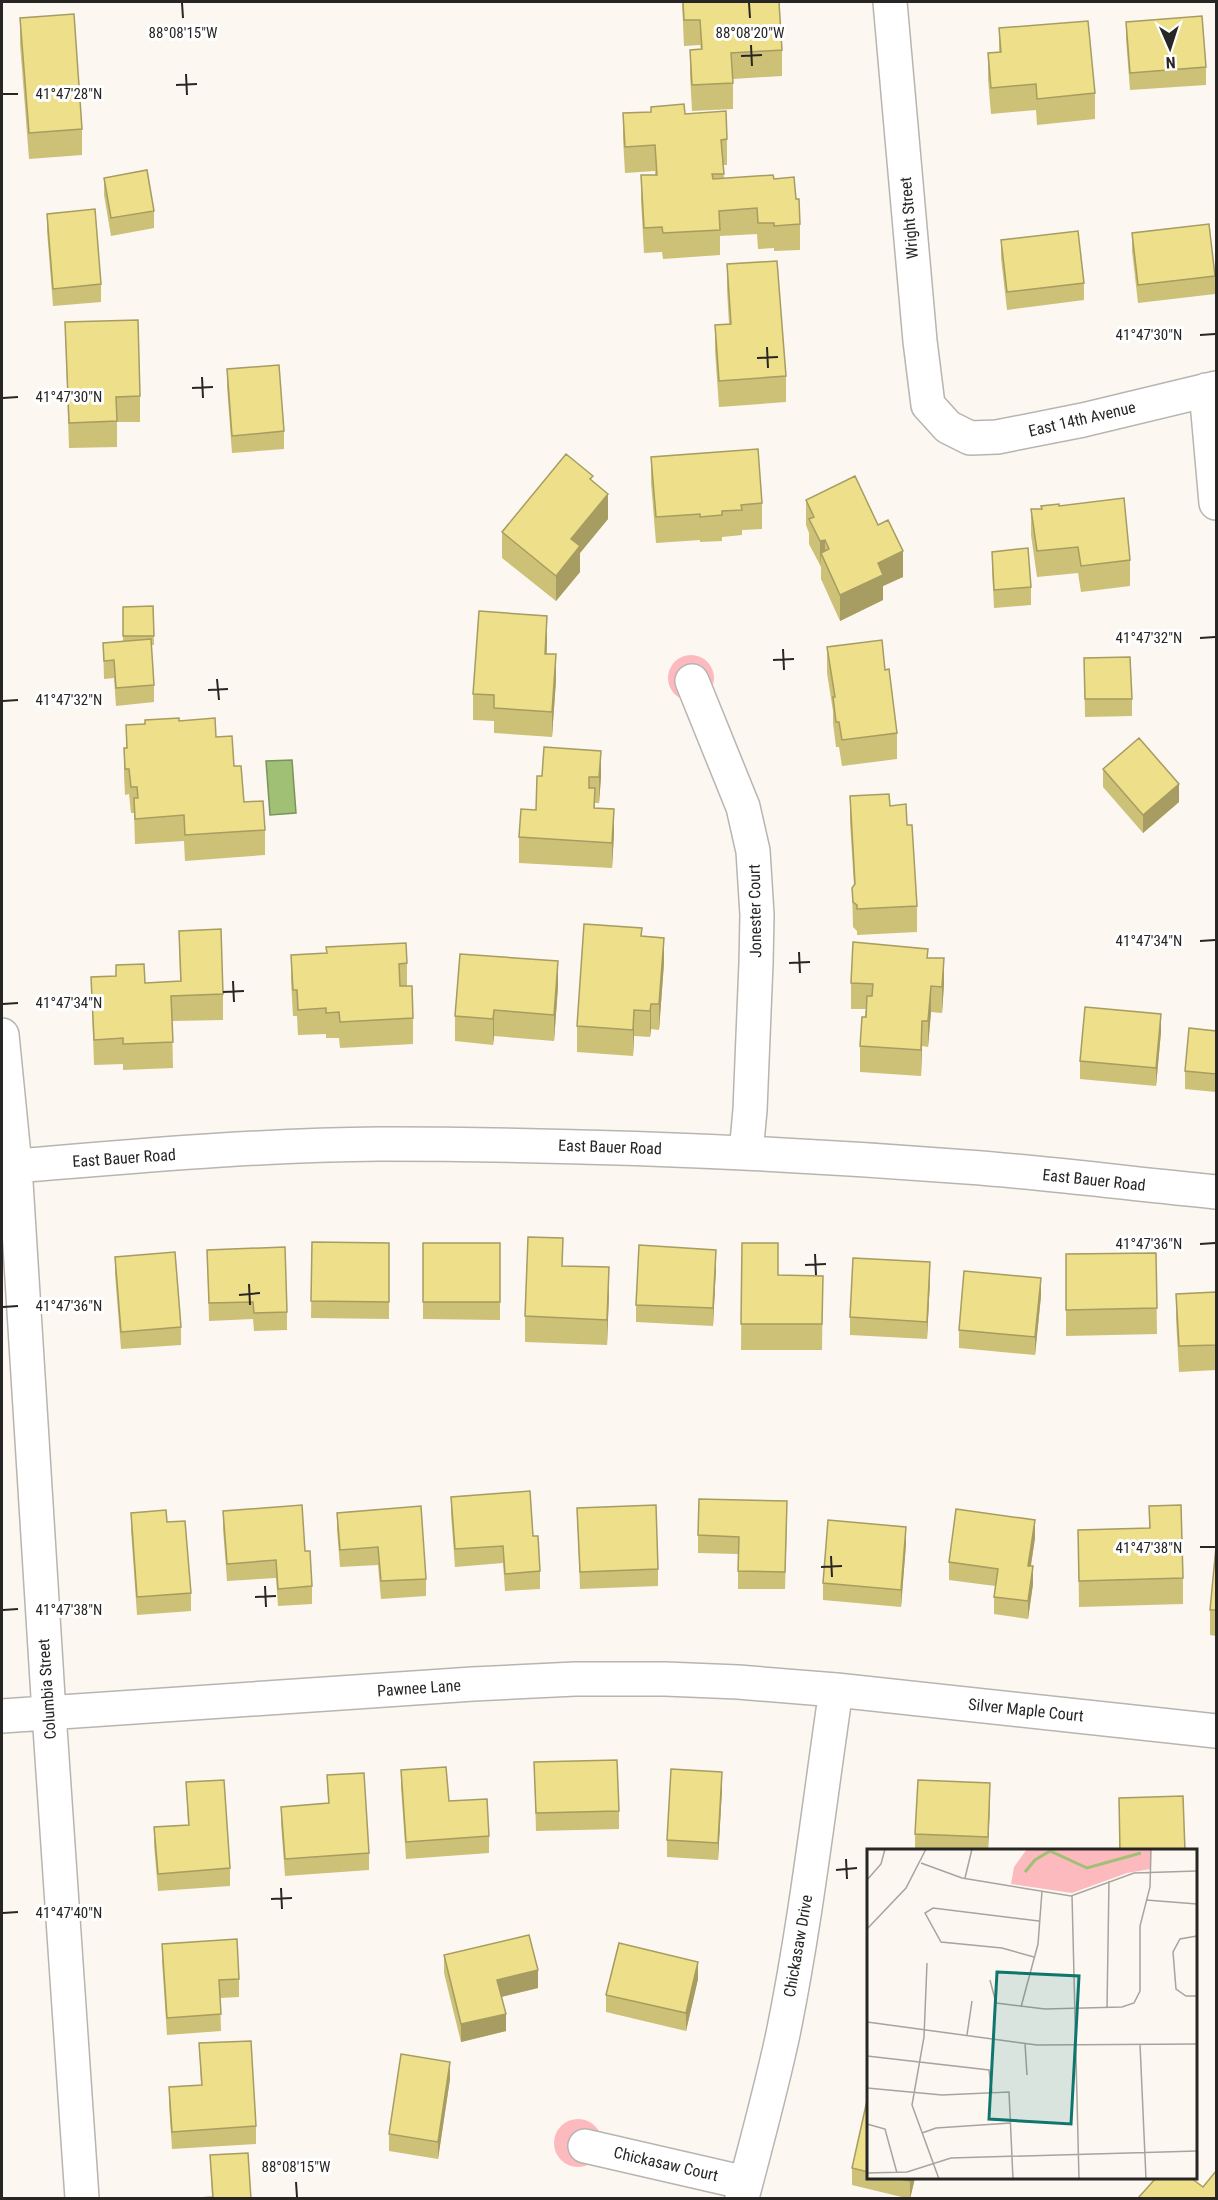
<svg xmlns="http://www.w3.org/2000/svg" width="1218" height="2200" font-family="'Roboto Condensed',sans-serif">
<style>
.green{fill:#fcbabe}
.water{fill:#9fc075;stroke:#7b925d;stroke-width:1.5}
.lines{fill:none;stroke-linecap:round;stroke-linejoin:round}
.minor-casing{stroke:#b9b4af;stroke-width:36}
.minor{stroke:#fff;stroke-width:33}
.wall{fill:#cdc077}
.shaded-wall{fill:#a79c61}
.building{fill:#eedf8a;stroke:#a79c61;stroke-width:1.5}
.ticks{fill:none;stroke:#282624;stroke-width:2}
.labels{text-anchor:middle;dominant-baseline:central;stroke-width:6;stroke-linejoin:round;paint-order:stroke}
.street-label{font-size:16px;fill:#282624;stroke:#fff}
.inset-river{fill:none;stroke:#9fc075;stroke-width:3}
.inset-road{fill:none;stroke:#a7a39f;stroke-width:1.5}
.view{fill:#0f766e;fill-opacity:0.15;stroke:#0f766e;stroke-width:3}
.inset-edge{fill:none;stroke:#282624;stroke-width:3}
.ticks-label{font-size:15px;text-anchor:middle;fill:#282624;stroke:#fff;stroke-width:6;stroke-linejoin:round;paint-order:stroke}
</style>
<rect width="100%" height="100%" fill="#fcf7f1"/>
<path class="green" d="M668 678a23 23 0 1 1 46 0a23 23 0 1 1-46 0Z
M554 2143a24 24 0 1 1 48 0a24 24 0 1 1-48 0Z"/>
<path class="water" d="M292,760l4,53 -26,2 -4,-54z"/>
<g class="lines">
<defs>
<path id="minor" d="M890,2l30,339 8,64 20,22 22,11 27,-1 86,-17 133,-32
M1206,390l10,113
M692,681l51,126 10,44 4,64 -1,48 -6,147 -4,43
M2,1035l13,131 34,547 33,485
M2,1167c125,-10 252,-22 378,-23 196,0 392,8 587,23 83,6 166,17 249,25
M2,1716l471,-32 102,-5h90l73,3 98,8 380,41
M585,2146l161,37
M742,2198c14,-54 29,-108 41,-164 23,-113 36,-229 53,-344"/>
</defs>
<use href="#minor" class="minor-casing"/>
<use href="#minor" class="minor"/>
</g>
<path class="wall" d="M682,2h97l3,48v26l-49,3v30l-41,2 -2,-36v-25l11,-1 -1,-4 -16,1z
M20,18l62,111v26l-53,4 -9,-115z
M1126,22l80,45v18l-76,5 -4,-51z
M999,28l96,65v26l-58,6 -1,-15 -45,4 -3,-35v-26l11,-1z
M623,113l62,1 42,25v26h-4l1,13 50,1 22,20 4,25v26l-26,1v-3l-16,1 -1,-15 -37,2v19l-57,4 -1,-7 -18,1 -3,-52v-26h14v-4l-30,2 -2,-34z
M104,178l50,33v17l-43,8 -7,-41z
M47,214l54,70v18l-48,4 -6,-75z
M1132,233l83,43v18l-77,9 -6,-52z
M1001,240l83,43v17l-77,10 -6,-52z
M727,264l59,112v26l-67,5 -4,-56v-26l14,-1 -2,-34z
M65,322l75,74v26h-23v25l-48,1z
M227,369l57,62v18l-52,4 -5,-66z
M651,457l111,46v26l-20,1v5l-20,2v4l-22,1v-2l-44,3 -5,-60z
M593,482l15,37 -28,34v19l-24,29 -54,-43v-26z
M806,500l97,77 -20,9v14l-43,21 -19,-42v-12l-12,-23v-11l-3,-8z
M1041,506h18l71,54v26l-49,6 -3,-19 -41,4 -6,-42v-26h10z
M992,552l39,35v18l-37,3 -2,-39z
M153,606l1,39h-3l3,40v17l-38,4 -2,-28 -10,1 -1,-36 20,-2v-34z
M547,641v13l9,26 -4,57 -58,-4v-12l-21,-1v-26z
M827,647l58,23 12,63v26l-55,7 -3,-19h-3l-3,-24v-12l-6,-38z
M1084,658l48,41v17l-47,1z
M179,721l37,16 18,29 10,36 21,28v25l-80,6 -1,-20 -49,3 -1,-31h-3l-2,-19 -4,1 -1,-21v-26h2v-23z
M1103,769l76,33 -36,31 -40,-46z
M542,776l59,1 -2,26h-4v5l19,26 -2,34 -93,-5v-26l17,-27z
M850,796l40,10 17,19 10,81v26l-60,3v-4l-4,-4 -1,-39 2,-2 -4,-64z
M179,931l44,63v26l-51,1 1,47 -50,2v-6l-29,1 -3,-88 25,-1v-11l29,18 35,-2z
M642,936l22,27 -5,67 -8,-1 -1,8 -16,-1 -1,20 -56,-4v-26z
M291,955l116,8v23l6,32v26l-73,4 -1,-10h-13v-4l-28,1 -1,-19h-4l-2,-35z
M928,958l16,26 -2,29 -11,-1 -3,35 -6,-1 -1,30 -61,-4v-26l6,-37h-15v-26z
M558,987l-4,54 -60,-5 -1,9 -38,-4v-25z
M1216,1031v61l-31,-3v-18z
M1161,1032l-5,54 -76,-7v-18z
M312,1242l77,1v76l-78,-1z
M423,1243h77v77l-77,-1z
M742,1243l36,32 45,1 -1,74h-81z
M207,1250l80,62v18l-33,1 -1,-12 -44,2z
M1156,1253l1,81 -91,2v-82z
M115,1257l66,70v18l-60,4 -6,-75z
M716,1267l-3,59 -77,-4v-17z
M930,1280l-3,59 -77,-4v-18z
M1216,1292v78l-37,2 -3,-53v-25z
M609,1293l-2,52 -82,-3v-26z
M1041,1296l-6,59 -76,-7v-18z
M451,1497l82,39 7,35v18l-35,2 -2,-28 -48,4 -4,-53z
M1149,1506l34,72v26l-104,3 -1,-77 71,-2z
M577,1508l81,61v17l-78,3z
M223,1511l82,40 7,35v18l-34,2 -2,-28 -49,3 -4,-52z
M131,1513l36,9 24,71v18l-54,4 -6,-85z
M337,1513l89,66v17l-45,3 -3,-34 -38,2 -3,-37z
M787,1519l-2,70h-47v-35l-40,-1v-18z
M1035,1538l-4,28 2,18 -5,35 -34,-5v-17l1,-11 -46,-6v-18z
M906,1544l-5,63 -78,-7v-17z
M1216,1547v89l-6,-1v-25z
M534,1762l85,49v18l-83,2z
M401,1770l48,31 40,35v17l-83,6 -5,-72z
M327,1775l42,78v17l-84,6 -4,-52v-17l47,-4z
M186,1782l44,86v18l-72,5 -4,-46v-18l34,-2z
M722,1789l-4,71 -51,-3v-17z
M1119,1798l66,53h-66z
M990,1801l-2,50h-73v-17z
M162,1944l77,35v18l-19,1 1,33 -54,4 -5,-74z
M444,1955l94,33 -37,9 5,34 -45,11 -17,-69z
M698,1979l-12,52 -80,-19v-17z
M199,2043l57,83v18l-84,5 -3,-44v-18l32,-2z
M450,2079l-12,80 -49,-8v-17z
M868,2096v82h47l-5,21 -58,-14v-17z
M210,2155l41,44 -39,-2z"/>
<path class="shaded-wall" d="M608,494v25l-28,34v19l-24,29v-25l15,-37z
M825,540v22l-4,-9 -1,14v-26z
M903,551v26l-20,9v14l-43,21v-26l38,-32z
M547,616v25l-2,38v-25z
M556,654v26l-4,57v-25z
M601,751v26l-2,26v-26z
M1179,784v18l-36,31v-18z
M614,809v25l-2,34v-25z
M664,938v25l-5,67v-26z
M944,958v26l-2,29v-26z
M558,961v26l-4,54v-26z
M931,986v26l-3,35v-26z
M651,1004v25l-1,8v-26z
M494,1010v26l-1,9v-26z
M634,1010v26l-1,20v-26z
M1161,1014v18l-5,54v-18z
M922,1021v25l-1,30v-26z
M716,1250v17l-3,59v-18z
M930,1262v18l-3,59v-17z
M609,1267v26l-2,52v-25z
M1041,1278v18l-6,59v-18z
M1035,1520v18l-7,45v-17z
M906,1527v17l-5,63v-17z
M1033,1566v18l-5,35v-18z
M722,1772v17l-4,71v-17z
M990,1783v18l-2,50v-14z
M698,1962v17l-12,52v-18z
M538,1970v18l-41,10v-18z
M506,2014v17l-45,11v-18z
M450,2062v17l-12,80v-17z
M911,2178h4l-5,21v-18z"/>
<path class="building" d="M683,2h96l3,48 -51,3 2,30 -41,2 -2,-35 12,-1 -2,-29h-16z
M74,14l8,115 -53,4 -9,-115z
M1202,16l4,51 -76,6 -4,-51z
M1088,21l7,72 -58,6 -1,-15 -45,4 -3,-35 13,-1 -2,-24z
M684,104l1,10 41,-3 1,28 -6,1 3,34h-12l1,5 60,-4 1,4 20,-2 2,22h3l1,25 -26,2v-3h-16l-1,-15 -38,3 1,19 -57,3 -1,-6 -18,1 -3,-53h16l-2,-30 -30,2 -2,-34 28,-1v-5z
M147,170l7,41 -43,7 -7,-40z
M95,209l6,75 -48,5 -6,-75z
M1209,224l6,52 -77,9 -6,-52z
M1078,231l6,52 -77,9 -6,-52z
M777,261l9,115 -67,5 -4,-56 16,-1 -4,-60z
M138,320l2,76 -24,1 1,24 -48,2 -4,-101z
M279,365l5,66 -52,5 -5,-67z
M758,449l4,54 -21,2 1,5 -20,1v4l-22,2v-3l-44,3 -5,-60z
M566,454l27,22 -3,3 18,15 -37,45 9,7 -24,30 -54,-44z
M855,476l23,49 10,-5 15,31 -25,12 5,12 -43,20 -19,-42 8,-4 -4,-9 -5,1 -11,-22 5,-2 -8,-17z
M1124,498l6,62 -49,6 -3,-19 -41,4 -6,-42h11l-1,-3 18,-2v2z
M1028,548l3,39 -37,3 -2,-38z
M153,606l1,30h-31v-29z
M479,611l68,5 -2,38h11l-4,58 -58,-4v-13l-21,-1z
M151,639l3,46 -38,3 -2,-28 -10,1 -1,-18z
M882,640l3,30 4,-1 8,64 -55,7 -3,-18h-3l-3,-25h2l-8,-50z
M1130,657l2,42h-47l-1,-41z
M179,718v3l36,-3 1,19 16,-1 2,30h7l3,36 19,-1 2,29 -80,5 -1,-20 -49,4 -1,-21h4l-1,-11h-6l-2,-18h-4l-1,-21h3l-1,-23 19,-1v-4z
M1139,738l40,46 -36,31 -40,-46z
M544,747l57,4 -2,26h-10v11h6l-1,20 20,1 -2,34 -93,-6 2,-28 15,1 1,-34h5z
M889,794l1,12 16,-2 1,21h5l5,81 -60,3v-4l-4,-3 -1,-14 3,-4 -5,-88z
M584,924l58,4 -1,8 23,2 -5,66h-8l-1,7 -16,-1 -1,20 -56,-4z
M221,929l2,65 -52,2 2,46 -50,2v-6l-29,2 -3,-63 25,-1v-11l28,-1 1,19 36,-2 -2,-50z
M853,942l75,7 -1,9h17l-2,29 -11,-1 -3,35h-6l-1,29 -61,-4 2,-29h4l1,-21h5l1,-12 -22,-1z
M406,943l1,20 -8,1 1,22h12l1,32 -73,4 -1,-10 -13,1v-5l-28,2 -1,-20h-4l-2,-35 36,-2 -1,-6z
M460,954l98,7 -4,54 -60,-5 -1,9 -38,-3z
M1085,1007l76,7 -5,54 -76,-7z
M1189,1028l27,3v43l-31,-3z
M528,1237l35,1 -1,28 47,1 -2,53 -82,-4z
M312,1242l77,1v59l-78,-1z
M423,1243h77v59h-77z
M742,1243h36v32l45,1 -1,48h-81z
M639,1245l77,5 -3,58 -77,-3z
M285,1247l2,65 -33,1 -1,-11 -44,1 -2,-53z
M175,1252l6,75 -60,5 -6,-75z
M1156,1253l1,55 -91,2v-56z
M853,1258l77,4 -3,60 -77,-5z
M964,1271l77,7 -6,59 -76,-7z
M1216,1292v53l-37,1 -3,-52z
M530,1491l3,45h5l2,35 -35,3 -2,-28 -48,3 -4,-52z
M699,1499l88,2 -2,71 -47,-1 1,-34 -41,-2z
M302,1505l3,46h5l2,35 -34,3 -2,-29 -49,4 -4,-53z
M656,1505l2,64 -78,3 -3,-64z
M1181,1505l2,73 -104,3 -1,-51 72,-2 -1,-22z
M421,1506l5,73 -45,2 -3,-34 -38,3 -3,-37z
M956,1509l79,11 -7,46h5l-5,35 -34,-4 4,-28 -49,-7z
M166,1510l1,12 18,-1 6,72 -54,4 -6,-84z
M828,1520l78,7 -5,63 -78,-7z
M1216,1547v63h-6z
M617,1760l2,51 -83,2 -2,-51z
M446,1767l3,34 38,-2 2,37 -83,6 -5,-72z
M671,1769l51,3 -4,71 -51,-3z
M364,1773l5,80 -84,6 -4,-52 48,-4 -2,-28z
M224,1780l6,88 -72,6 -4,-47 35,-2 -3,-43z
M918,1780l72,3 -2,54 -73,-3z
M1183,1796l2,55h-65l-1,-53z
M529,1935l9,35 -41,10 9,34 -45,10 -17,-69z
M237,1939l2,40 -20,1 2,34 -54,4 -5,-74z
M619,1943l79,19 -12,51 -80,-18z
M251,2041l5,85 -84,6 -3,-45 33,-2 -3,-42z
M401,2054l49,8 -12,80 -49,-8z
M868,2096v76l-16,-4z
M248,2153l3,46h-66l28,-2 -3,-42z
M1216,2171v28h-75l-2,-2 17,-19h35l12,9z
M894,2178h17l-1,3z"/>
<path class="ticks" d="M182,3l1,15M749,3l1,15M751,45l1,21M741,56l21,-1M186,74l1,21M176,85l21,-1M3,94h15M1200,335l15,-1M767,347l1,21M757,358l21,-1M202,377l1,21M192,388l21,-1M3,398l15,-1M1200,638l15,-1M783,649l1,21M773,660l21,-1M217,679l2,21M208,690l20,-1M3,701l15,-1M1200,941l15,-1M799,952l1,21M789,963l21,-1M233,981l1,21M223,992l21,-1M3,1004l15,-1M1200,1244l15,-1M815,1254l1,21M805,1265l21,-1M249,1284l1,21M239,1295l21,-2M3,1307l15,-1M1200,1547h15M831,1556l1,21M821,1567l21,-1M265,1586l1,21M255,1597l21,-1M3,1610l15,-1M846,1859l1,20M836,1870l21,-2M281,1888l1,21M271,1899l21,-1M3,1913l15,-1M296,2182l1,15"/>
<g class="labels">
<g class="street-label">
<text transform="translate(909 218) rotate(-95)">Wright Street</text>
<text transform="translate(1082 419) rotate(-13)">East 14th Avenue</text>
<text transform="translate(755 911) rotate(-91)">Jonester Court</text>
<text transform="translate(610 1147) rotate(2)">East Bauer Road</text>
<text transform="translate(124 1158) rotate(-4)">East Bauer Road</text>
<text transform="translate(1094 1180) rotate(6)">East Bauer Road</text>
<text transform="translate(419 1688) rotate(-4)">Pawnee Lane</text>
<text transform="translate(47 1689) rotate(-94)">Columbia Street</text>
<text transform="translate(1026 1710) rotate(6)">Silver Maple Court</text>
<text transform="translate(798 1946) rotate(-80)">Chickasaw Drive</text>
<text transform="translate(666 2164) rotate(13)">Chickasaw Court</text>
</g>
</g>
<g transform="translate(867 1849)">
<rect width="330" height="330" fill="#fcf7f1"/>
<path d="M160,0h124v20l-24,4 -55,20 -61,-9 3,-17z" fill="#fcbabe"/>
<path class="inset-river" d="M158,23l10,-12 15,-9 37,17 54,-15"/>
<path class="inset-road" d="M54,14l41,15 109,18 63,-23 63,-2M98,29l7,-29M0,31l14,-16 4,-15M205,46l7,284M279,51l51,4M0,80l39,-41 20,-39M330,87l-17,3 -7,13 3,37 10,7h11M167,108l-32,-9 -61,-6 -16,-29 8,-5 106,13M60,114l-3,74 -12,68 27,74M123,131l6,23 49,6 77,-2 12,-4 6,-12v-65l10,-39 1,-38M154,158l17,-63 4,-53M240,159l2,-127M0,173l170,23 160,-1M100,186l5,-34M158,195l2,31M273,195l6,135M0,207l122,14 3,23M0,239l75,7 67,-3 4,87M0,275l18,5 12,44M55,284l14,-5 75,-5M0,324l40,-1 44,-14 246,-7"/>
<path class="view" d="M130,123l82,4 -8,148 -82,-5z"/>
<rect width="330" height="330" class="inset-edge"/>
</g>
<g class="ticks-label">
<text x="183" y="38">88°08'15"W</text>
<text x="750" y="38">88°08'20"W</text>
<text x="69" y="99">41°47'28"N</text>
<text x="1149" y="340">41°47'30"N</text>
<text x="69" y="402">41°47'30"N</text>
<text x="1149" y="643">41°47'32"N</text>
<text x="69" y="705">41°47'32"N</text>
<text x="1149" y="946">41°47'34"N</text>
<text x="69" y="1008">41°47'34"N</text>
<text x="1149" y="1249">41°47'36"N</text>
<text x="69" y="1311">41°47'36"N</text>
<text x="1149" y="1553">41°47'38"N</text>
<text x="69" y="1615">41°47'38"N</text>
<text x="69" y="1918">41°47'40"N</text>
<text x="296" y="2172">88°08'15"W</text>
</g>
<rect width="1218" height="2200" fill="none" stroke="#282624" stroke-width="6"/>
<g transform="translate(1170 48) rotate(177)" stroke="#ffffff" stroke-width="4.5" paint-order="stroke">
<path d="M0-4.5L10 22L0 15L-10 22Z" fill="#282624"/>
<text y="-9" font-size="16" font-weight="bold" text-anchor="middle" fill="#282624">N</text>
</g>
</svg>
